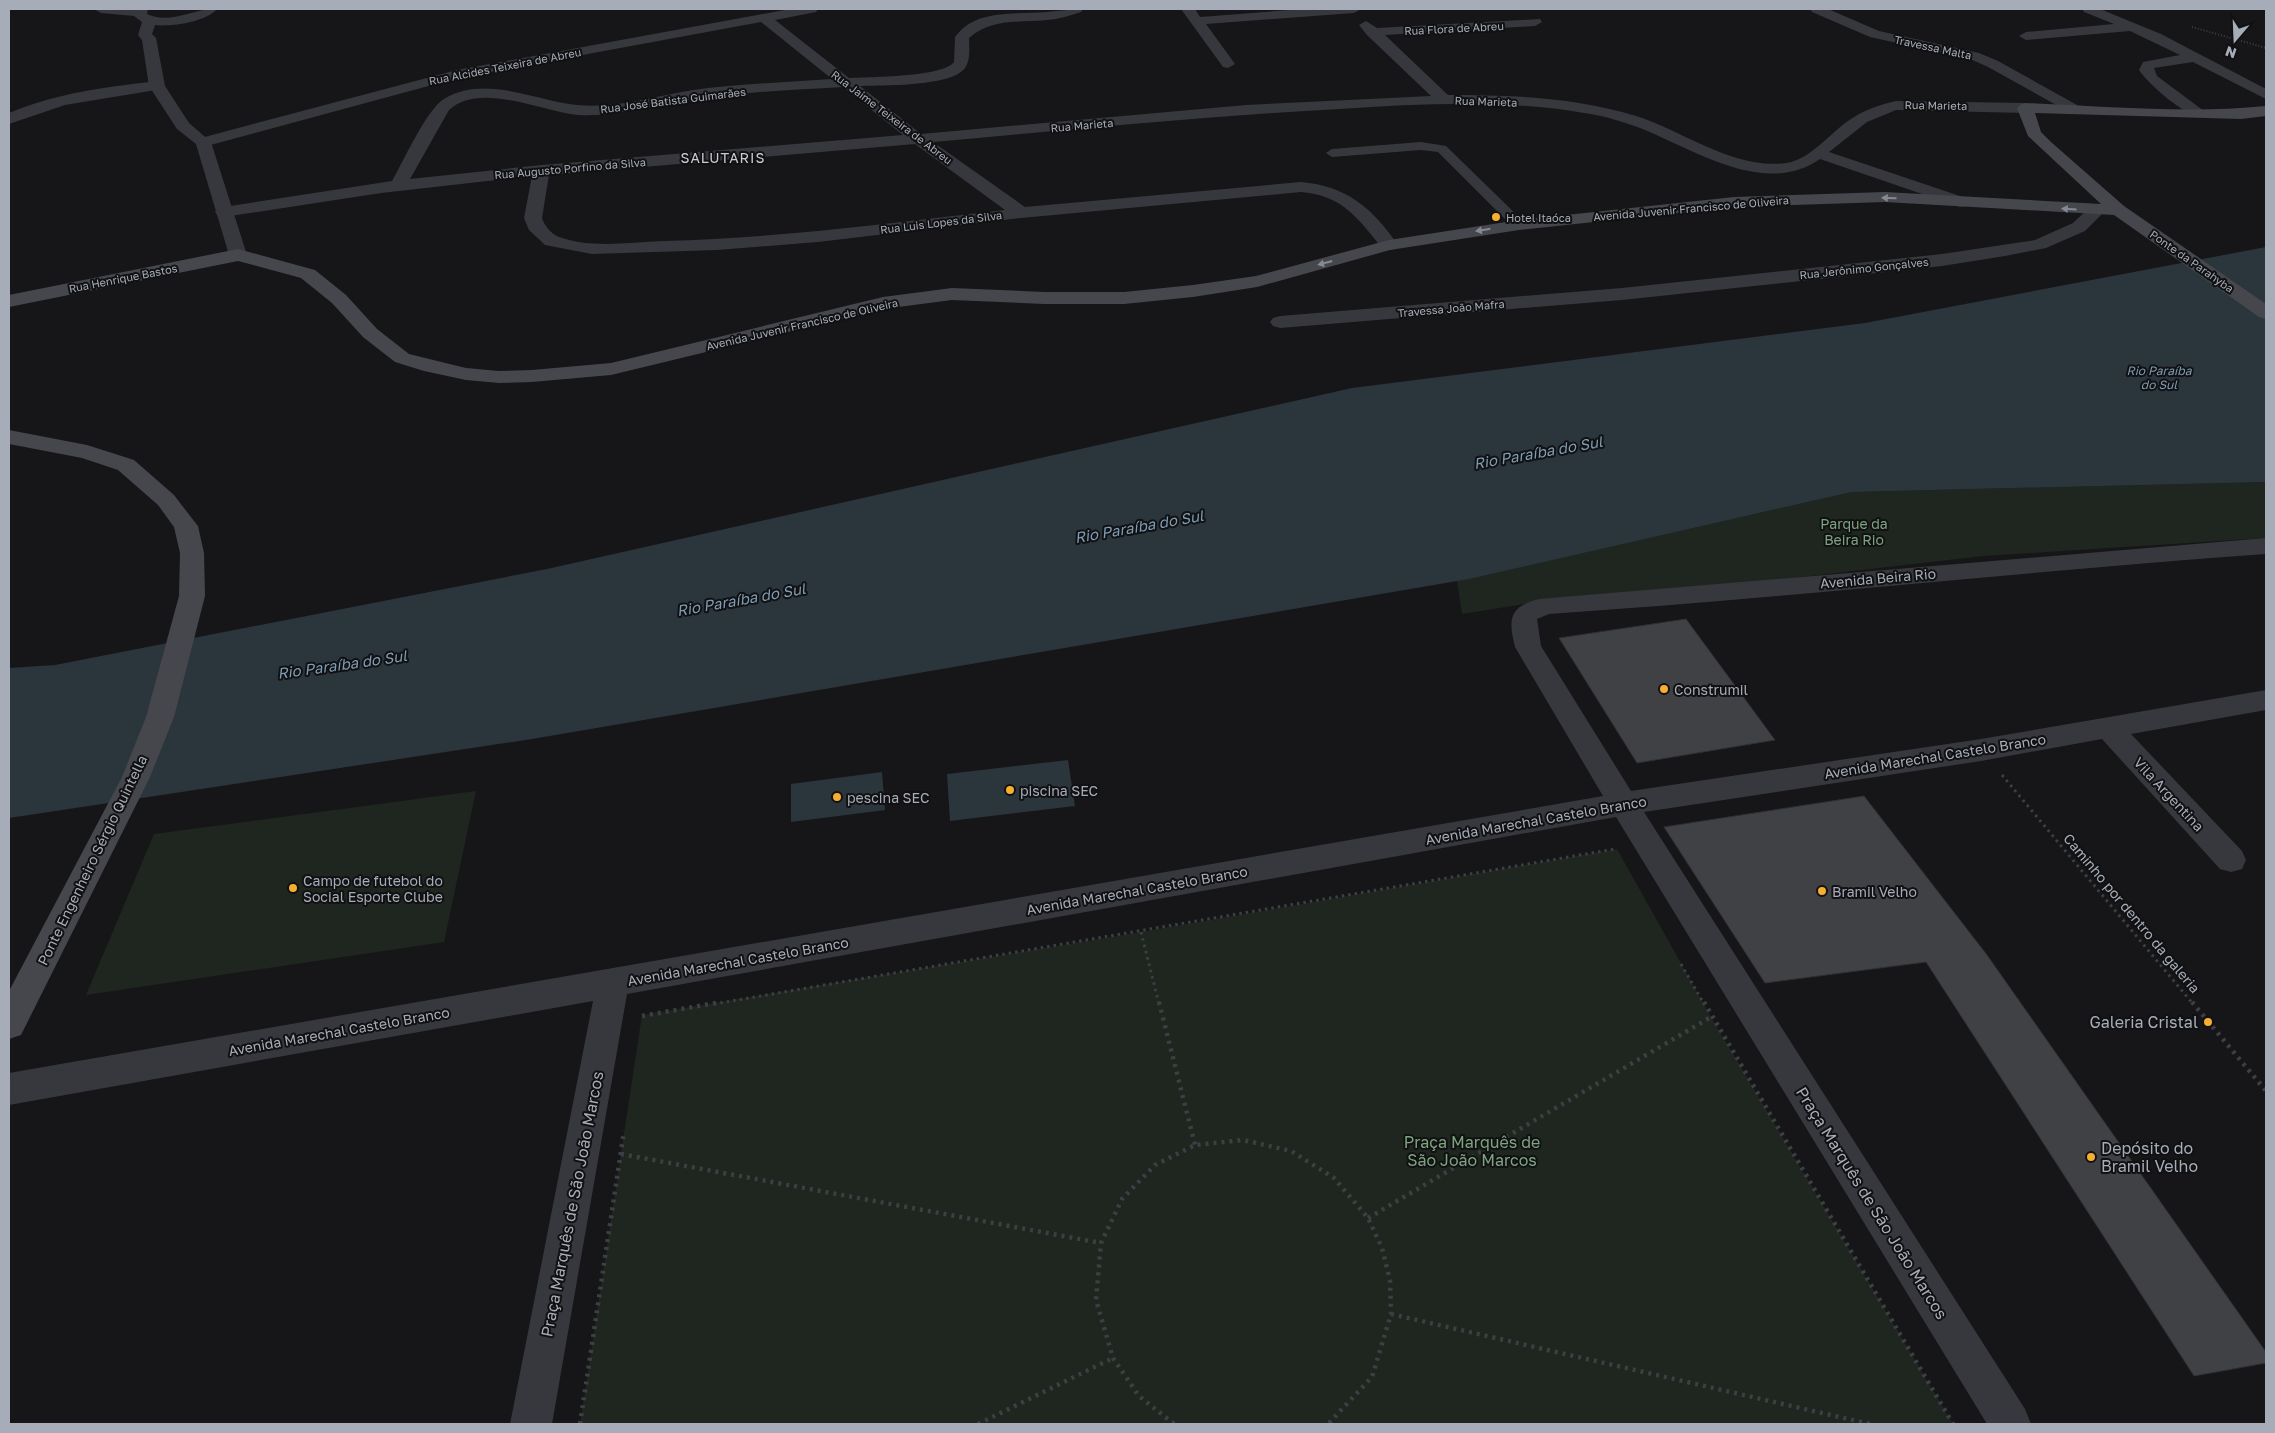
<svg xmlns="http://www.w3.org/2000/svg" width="2275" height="1433" font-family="'Golos Text',sans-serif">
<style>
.green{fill:#1e261f}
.water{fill:#2b353c}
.building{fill:#404145;stroke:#303034}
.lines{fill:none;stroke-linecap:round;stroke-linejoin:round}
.path-far2{stroke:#3d3f44;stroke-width:2;stroke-dasharray:1 2;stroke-linecap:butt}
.path-far1{stroke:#3d3f44;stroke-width:3;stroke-dasharray:2.5 4;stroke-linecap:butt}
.path{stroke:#3d3f44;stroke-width:4.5;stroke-dasharray:3 5;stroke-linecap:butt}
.service{fill:#37383d;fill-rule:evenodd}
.minor{fill:#37383d;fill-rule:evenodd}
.tertiary{fill:#37383d;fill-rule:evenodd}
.secondary{fill:#45474d;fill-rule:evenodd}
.oneway{fill:#858993}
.poi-dot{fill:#f7af2f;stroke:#111113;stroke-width:2}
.labels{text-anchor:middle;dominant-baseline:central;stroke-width:4;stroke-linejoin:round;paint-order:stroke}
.far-street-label{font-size:11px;fill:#a7adb8;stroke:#111113}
.far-poi-label{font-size:11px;fill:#a7adb8;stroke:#111113;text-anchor:start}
.far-water-label{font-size:12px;font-style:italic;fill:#7e9cb4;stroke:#111113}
.far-quarter-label{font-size:14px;letter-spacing:1px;fill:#c9ccd4;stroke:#111113}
.park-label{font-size:14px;fill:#7ea47f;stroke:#111113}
.street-label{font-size:14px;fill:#a7adb8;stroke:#111113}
.poi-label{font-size:14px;fill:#a7adb8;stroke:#111113;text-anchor:start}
.water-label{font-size:15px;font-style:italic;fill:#7e9cb4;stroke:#111113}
.near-poi-label{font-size:16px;fill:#a7adb8;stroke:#111113;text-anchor:end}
.near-park-label{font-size:16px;fill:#7ea47f;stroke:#111113}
.near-street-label{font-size:16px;fill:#a7adb8;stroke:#111113}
</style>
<rect width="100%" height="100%" fill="#161618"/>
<path class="green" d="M2266,482v56l-283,18 -320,37 -138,11 -63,10 -5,-33 395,-89z
M476,791l-32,151 -358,53 68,-161z
M1617,849l94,168 242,407h-1373l62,-409 499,-83z"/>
<path class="water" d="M2266,247v235l-414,10 -383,87 -937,160 -523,79v-150l46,-3 492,-96 805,-181 513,-65z
M1068,760l7,46 -125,15 -3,-47z
M882,772l3,38 -94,12v-38z"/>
<path class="building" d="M1686,619l89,121 -138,23 -78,-125z
M1864,796l123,159 279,397v11l-72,13 -268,-414 -161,21 -101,-156z"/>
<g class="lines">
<path class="path-far2" d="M2192,27l74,21"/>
<path class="path-far1" d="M2002,775l191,229
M1141,932l18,72
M1681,964l23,40
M714,1004l901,-155"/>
<path class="path" d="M1159,1002l36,143
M1704,1002l249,422
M2192,1002l74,89
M642,1016l79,-14
M621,1154l480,89
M1368,1218l343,-201
M1391,1314l479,110
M580,1424l44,-293
M978,1424l135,-66
M1174,1424l-35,-28 -26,-38 -17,-58 5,-57 21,-44 33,-34 40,-20 48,-5 48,11 43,27 34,40 14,30 8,32 1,34 -19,63 -44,47"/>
<path class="service" d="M1421,142l25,4 78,76 1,3 -1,3h-10l-76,-76 -17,-2 -89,7 -6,-4 6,-4z"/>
<path class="minor" d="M790,9h28l-2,3 -41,8 74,58c21,-1 94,-1 105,-16l1,-25c21,-29 61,-22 92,-25 12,-1 23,-3 36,-3l-2,3c-12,4 -22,7 -34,8 -29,3 -55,-2 -78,18 0,10 2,21 -4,30 -14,19 -82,17 -105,18l61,48 325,-29 185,-9 -64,-61 -8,-10 7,-4 11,7 163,-9 2,3 -7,4 -150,9 63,60c63,0 127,2 188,21 48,15 97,54 150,47 24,-3 43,-29 62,-42 15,-11 31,-16 48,-20l129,2 5,2 3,3 -3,3 -5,2 -129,-3 -29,12 -38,30 137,46 3,4 -3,4 -6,1 -140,-48c-54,38 -124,-8 -175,-29 -20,-8 -40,-14 -61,-17 -80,-14 -163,-9 -244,-4 -136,7 -271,21 -407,33l92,65 276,-25c46,4 71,26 97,63l-3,4 -6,1 -6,-1c-26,-31 -39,-53 -82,-57l-280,26 -203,24 -101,8 -125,4 -47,-9 -16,-15 -5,-12 8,-42 -151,17 -157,24 -6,-1 -3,-4 3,-4 6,-1 168,-26c11,-19 35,-72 52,-82 41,-25 91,2 133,6 39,4 78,-9 116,-15 46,-6 93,-8 139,-11l-71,-57 -303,56 -255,69 -6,-2 -2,-3 2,-3 260,-69zM843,87l60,48 -361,30 -132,14 39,-69c31,-29 93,2 129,5 38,2 76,-10 113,-15 50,-8 101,-10 152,-13zM915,144l90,66c-113,13 -226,28 -341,31 -34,1 -72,8 -105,-4 -8,-3 -15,-12 -17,-19l7,-43z
M1181,9h14l5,8 104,-8h57l-7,4 -148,11 29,40 -7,4 -5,-1z
M1810,9h18l51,22 100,22 19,8 79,44 3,3 -3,3h-10l-79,-44 -18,-8 -100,-22 -58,-25z
M2082,9h18l61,25 105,55v10l-73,-37 -39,6 3,8 51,38 -3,3c-15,4 -57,-33 -66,-47l4,-8 37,-7 -50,-24 -104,9 -7,-4 7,-4 88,-8 -30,-12z
M157,81l5,2 3,3 -3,3 -97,16 -56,19v-11c47,-20 98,-26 148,-32z
M2096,206l6,1 3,4 -20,20 -39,17 -41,8 -63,10 -320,34 -342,28 -7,-2 -3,-4 3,-4 7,-2 342,-28 320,-34 93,-14 38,-17 17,-16z
M2266,538v16c-239,17 -478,44 -717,60l-12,5 4,27 90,145 350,-52 285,-49v20l-135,24 111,117 4,9 -4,9 -11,3 -11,-3 -118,-130 -121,22 -337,51 381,597 6,15h-44l-371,-607 -989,177 -75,430h-42l83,-423 -584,104v-32l1594,-277 -88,-149c-7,-28 -6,-40 24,-48z"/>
<path class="tertiary" d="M94,9h54l-1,5c23,11 47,-6 70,-5 -11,13 -46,18 -62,16l-3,9 4,4 9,48 24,37 22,19 36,113 -3,4 -6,2 -6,-2 -3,-4 -33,-111 -19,-15 -28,-43 -7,-46 -4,-5 4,-13 -8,-6 -33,-3z"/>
<path class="secondary" d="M2025,103c80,3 162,11 241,3v10l-25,3 -206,-6 6,19 10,10 73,64 142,98v15l-7,-2 -145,-102 -229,-13 -151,5 -215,23 -129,20 -133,37 -64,10 -69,7h-80l-92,-4 -69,9 -272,66 -79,7 -33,1 -33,-3 -42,-9 -29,-9 -32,-25 -31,-34 -31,-25 -63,-17 -229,46v-12l229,-46 77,21 31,25 31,34 32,25 57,14 33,3 33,-1 79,-7 272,-66 69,-9 92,4h80l69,-7 63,-9 133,-36 130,-20 215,-23 151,-5 216,12 -73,-68 -11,-28 3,-3z
M9,430l78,15 47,15 40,35 20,26 4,5 6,27 1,43 -31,121 -24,60 -129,258 -12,4v-48l113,-214 24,-60 33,-121 1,-43 -6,-26 -16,-22 -40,-35 -36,-12 -73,-14z"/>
</g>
<defs><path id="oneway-solid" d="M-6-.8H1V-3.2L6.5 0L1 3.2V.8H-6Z" transform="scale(1.25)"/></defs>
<g class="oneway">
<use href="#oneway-solid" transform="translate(1889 198) rotate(-178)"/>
<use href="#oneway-solid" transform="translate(2069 209) rotate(-176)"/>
<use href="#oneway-solid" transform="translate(1483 230) rotate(171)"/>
<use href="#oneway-solid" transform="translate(1325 263) rotate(165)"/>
</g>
<g class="poi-dot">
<circle cx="1496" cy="217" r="5"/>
<circle cx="1664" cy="689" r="5"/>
<circle cx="1010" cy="790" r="5"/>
<circle cx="837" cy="797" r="5"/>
<circle cx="293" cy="888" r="5"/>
<circle cx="1822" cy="891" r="5"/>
<circle cx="2208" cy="1022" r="5"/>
<circle cx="2091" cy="1157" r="5"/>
</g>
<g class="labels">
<g class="far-street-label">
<text transform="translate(1454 28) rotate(-3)">Rua Flora de Abreu</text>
<text transform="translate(1933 47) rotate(12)">Travessa Malta</text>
<text transform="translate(505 66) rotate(-11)">Rua Alcides Teixeira de Abreu</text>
<text transform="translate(673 100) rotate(-7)">Rua José Batista Guimarães</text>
<text transform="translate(1486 101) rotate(2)">Rua Marieta</text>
<text transform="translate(1936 105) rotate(1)">Rua Marieta</text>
<text transform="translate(892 117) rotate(37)">Rua Jaime Teixeira de Abreu</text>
<text transform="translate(1082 125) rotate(-5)">Rua Marieta</text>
<text transform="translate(570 168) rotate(-5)">Rua Augusto Porfino da Silva</text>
<text transform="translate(1691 208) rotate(-5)">Avenida Juvenir Francisco de Oliveira</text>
<text transform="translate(941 222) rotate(-7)">Rua Luis Lopes da Silva</text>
<text transform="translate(2192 261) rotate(35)">Ponte da Parahyba</text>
<text transform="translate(1864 268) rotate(-6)">Rua Jerônimo Gonçalves</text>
<text transform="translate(123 278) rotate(-11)">Rua Henrique Bastos</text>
<text transform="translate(1451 308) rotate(-5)">Travessa João Mafra</text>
<text transform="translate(802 324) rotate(-13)">Avenida Juvenir Francisco de Oliveira</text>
</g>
<g class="far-poi-label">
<text x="1506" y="217">Hotel Itaóca</text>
</g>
<g class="far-water-label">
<text x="2159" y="370">Rio Paraíba<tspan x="2159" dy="14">do Sul</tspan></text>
</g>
<g class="far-quarter-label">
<text x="723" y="157">SALUTARIS</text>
</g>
<g class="park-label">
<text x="1854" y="523">Parque da<tspan x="1854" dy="16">Beira Rio</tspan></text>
</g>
<g class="street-label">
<text transform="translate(1878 578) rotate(-5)">Avenida Beira Rio</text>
<text transform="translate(1935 756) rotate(-9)">Avenida Marechal Castelo Branco</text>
<text transform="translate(2169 794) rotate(47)">Vila Argentina</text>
<text transform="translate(1536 820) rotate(-10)">Avenida Marechal Castelo Branco</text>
<text transform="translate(92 860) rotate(-64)">Ponte Engenheiro Sérgio Quintella</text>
<text transform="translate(1137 890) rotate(-10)">Avenida Marechal Castelo Branco</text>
<text transform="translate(2132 913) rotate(50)">Caminho por dentro da galeria</text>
<text transform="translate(738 961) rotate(-10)">Avenida Marechal Castelo Branco</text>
<text transform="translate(339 1031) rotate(-10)">Avenida Marechal Castelo Branco</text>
</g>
<g class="poi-label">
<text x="1674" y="689">Construmil</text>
<text x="1020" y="790">piscina SEC</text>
<text x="847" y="797">pescina SEC</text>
<text x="303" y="880">Campo de futebol do<tspan x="303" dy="16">Social Esporte Clube</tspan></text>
<text x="1832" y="891">Bramil Velho</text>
</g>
<g class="water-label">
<text transform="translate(1538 452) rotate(-10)">Rio Paraíba do Sul</text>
<text transform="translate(1139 526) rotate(-10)">Rio Paraíba do Sul</text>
<text transform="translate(741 599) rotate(-10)">Rio Paraíba do Sul</text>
<text transform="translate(342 664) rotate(-8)">Rio Paraíba do Sul</text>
</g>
<g class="near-poi-label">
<text x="2198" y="1022">Galeria Cristal</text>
<text x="2101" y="1148" text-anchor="start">Depósito do<tspan x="2101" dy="18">Bramil Velho</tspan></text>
</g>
<g class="near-park-label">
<text x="1472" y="1142">Praça Marquês de<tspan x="1472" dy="18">São João Marcos</tspan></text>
</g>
<g class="near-street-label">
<text transform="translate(1872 1203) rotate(58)">Praça Marquês de São João Marcos</text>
<text transform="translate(572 1204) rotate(-79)">Praça Marquês de São João Marcos</text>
</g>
</g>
<rect width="2275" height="1433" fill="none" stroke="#a7adb8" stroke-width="20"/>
<g transform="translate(2235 40) rotate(199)" stroke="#111113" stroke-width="4" paint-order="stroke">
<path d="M0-4L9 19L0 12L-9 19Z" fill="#a7adb8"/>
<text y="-8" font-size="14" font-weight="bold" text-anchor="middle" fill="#a7adb8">N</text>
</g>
</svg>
